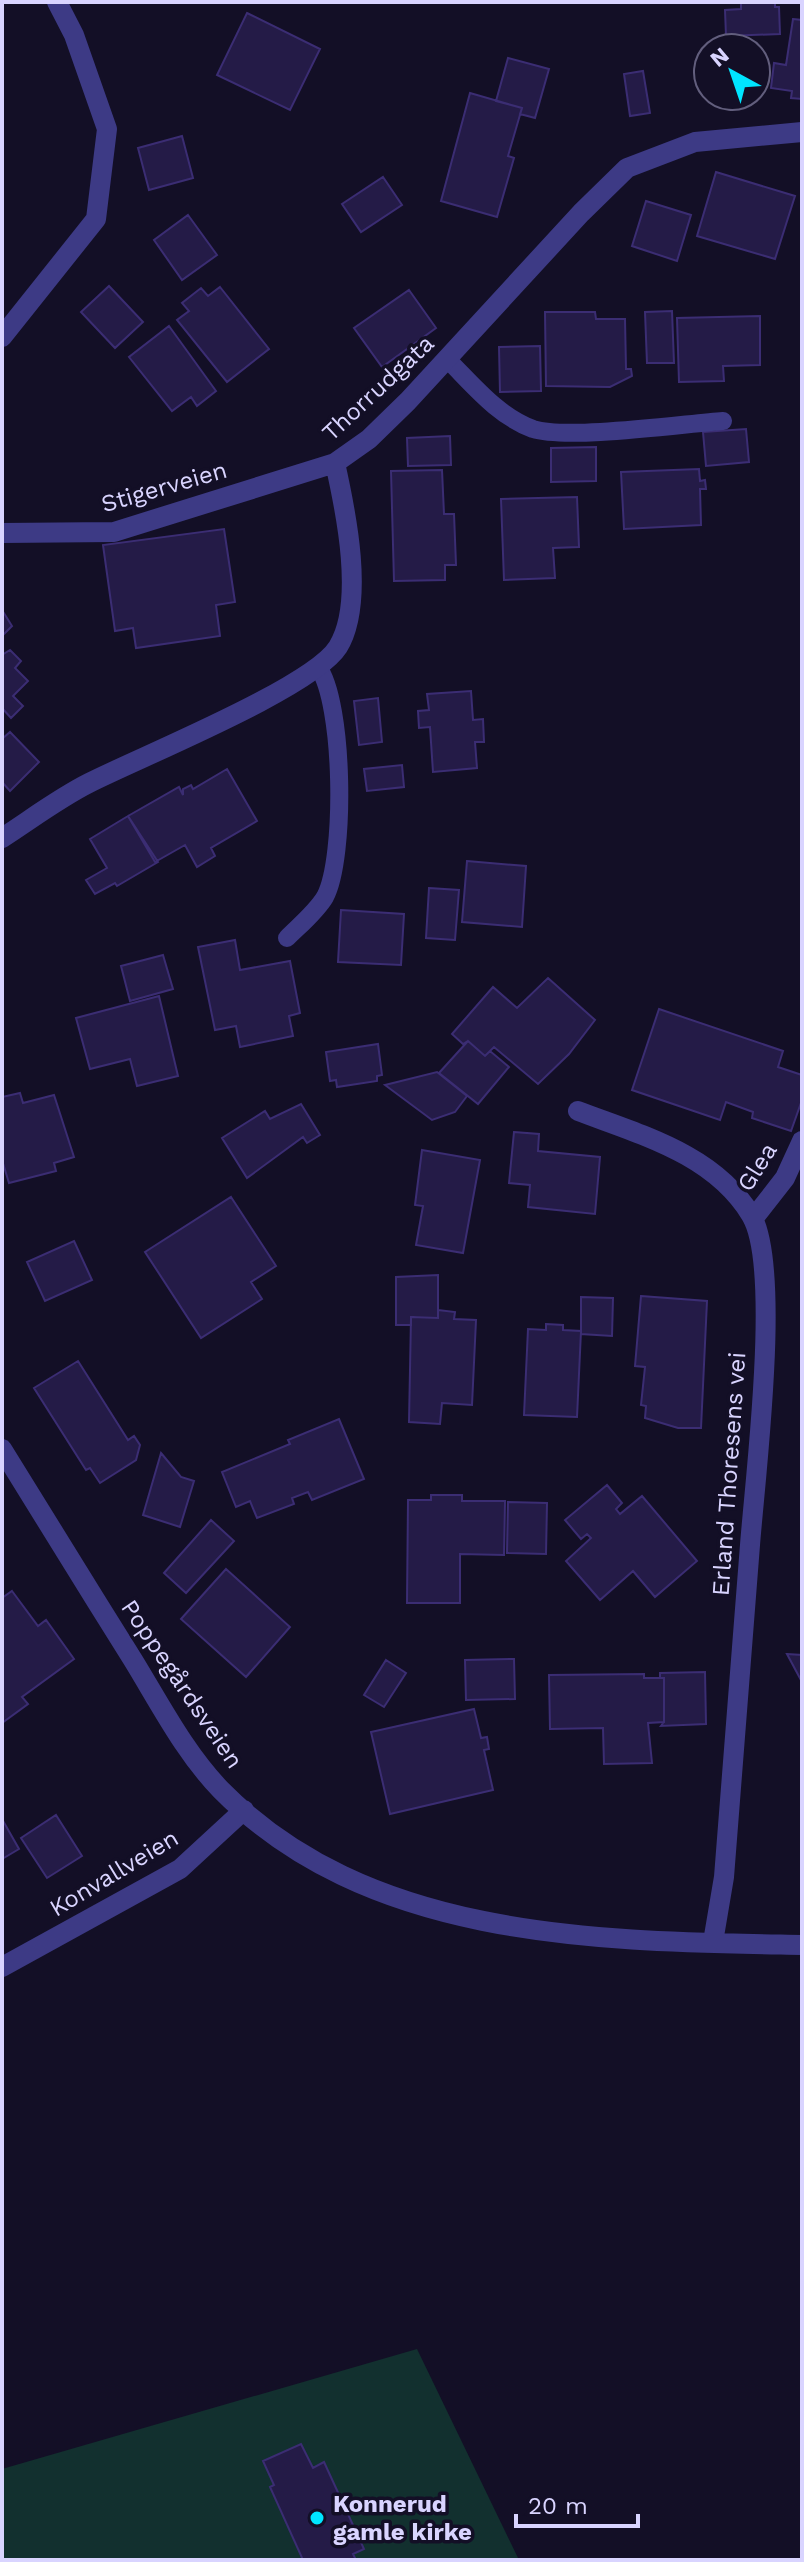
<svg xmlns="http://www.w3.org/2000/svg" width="804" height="2562" font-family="'Work Sans',sans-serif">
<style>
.green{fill:#12302f}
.building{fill:#241b47;stroke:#3b2d73;stroke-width:2}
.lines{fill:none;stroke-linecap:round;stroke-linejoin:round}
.service{stroke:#3d3a85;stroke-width:18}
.minor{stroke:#3d3a85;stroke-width:20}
.poi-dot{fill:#00e5ff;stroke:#130f26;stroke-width:3}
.labels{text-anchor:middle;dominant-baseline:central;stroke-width:7;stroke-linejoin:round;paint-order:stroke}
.street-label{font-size:24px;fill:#d9d4ff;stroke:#130f26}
.poi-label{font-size:24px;font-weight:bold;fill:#d9d4ff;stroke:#130f26;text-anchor:start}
</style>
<rect width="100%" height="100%" fill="#130f26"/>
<path class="green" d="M417,2349l102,211h-517v-91z"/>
<path class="building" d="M741,2h34v5h4l1,27 -54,2 -1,-26 16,-1z
M247,13l73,36 -30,61 -73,-35z
M793,19l9,1v79l-11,-1 1,-7 -21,-3 3,-25 12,2z
M508,58l41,11 -14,49 -15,-4 2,-6 -26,-7z
M643,71l7,42 -20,3 -6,-42z
M470,93l52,15 -14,48 6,2 -17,59 -56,-16z
M182,136l11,42 -44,12 -11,-42z
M716,172l79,24 -20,63 -78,-23z
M383,177l19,28 -41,27 -19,-28z
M646,201l45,14 -14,46 -45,-15z
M188,215l29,40 -35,25 -28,-40z
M109,286l34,36 -28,26 -34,-36z
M220,287l49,62 -42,33 -50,-62 12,-9 -7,-8 19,-15 7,8z
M409,290l27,38 -54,39 -28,-39z
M672,311l2,52h-27l-2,-51z
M545,312h50l1,7h29l1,50h5l1,7 -22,11 -64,-1z
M760,316v49l-37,1 1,15 -45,1 -2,-64z
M169,326l47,65 -19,15 -6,-9 -19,14 -43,-54z
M540,346l1,45 -41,1 -1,-45z
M746,429l3,33 -43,4 -3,-34z
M450,436l1,29 -43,1 -1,-28z
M596,447v34l-45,1v-34z
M699,469l1,12 5,-1 1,9h-6l1,36 -77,4 -3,-57z
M442,470l2,44h10l2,51h-11v15l-51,1 -3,-110z
M577,497l2,50 -26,1 2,30 -51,2 -3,-81z
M224,529l11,73 -19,3 4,31 -84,12 -3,-20 -18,3 -12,-86z
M2,610l10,16 -10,10z
M10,650l11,11 -6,7 13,13 -15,15 10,10 -12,12 -9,-10v-53z
M471,691l2,29 10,-1 1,23h-9l2,26 -44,4 -3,-45 -11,1 -1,-17 11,-1 -2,-16z
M378,698l4,44 -23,3 -5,-44z
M10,732l29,30 -29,29 -8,-9v-43z
M402,765l2,22 -37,4 -3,-22z
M227,769l30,52 -46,27 4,8 -18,11 -12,-22 -30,17 -27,-46 51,-29 4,8v-6l8,-4 2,4z
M128,816l30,46 -41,24 -2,-3 -20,11 -9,-14 21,-12 -17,-29z
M467,861l59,5 -4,61 -60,-5z
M429,888l30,2 -4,50 -29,-2z
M341,910l63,4 -3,51 -63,-3z
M235,940l5,30 50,-9 10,52 -11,3 4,20 -53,11 -4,-21 -21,4 -17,-83z
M163,955l10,34 -43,12 -9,-35z
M548,978l47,42 -26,34 -31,30 -44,-37 -9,9 -17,-15 -5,3 -11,-10 41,-47 24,21z
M159,996l19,80 -41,10 -7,-27 -40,10 -14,-51z
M659,1009l124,42 -5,16 24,8v25l-11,31 -39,-13 1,-6 -27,-10 -6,18 -88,-30z
M468,1041l17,15 5,-5 19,16 -31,37 -39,-31z
M378,1044l4,31 -5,1v5l-40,6 -1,-7 -6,1 -4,-29z
M437,1072l30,24 -12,16 -23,8 -47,-35z
M20,1093l3,10 31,-8 20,62 -20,6 2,8 -47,12 -7,-23v-63z
M301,1104l19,31 -13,8 -4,-6 -56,41 -25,-40 43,-27 5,8z
M514,1132l25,2 -1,17 62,6 -5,57 -67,-7 2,-22 -21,-2z
M422,1150l58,10 -17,93 -47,-8 7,-39 -8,-1z
M231,1197l45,69 -25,16 11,17 -61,39 -56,-86z
M74,1241l18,39 -47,21 -18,-39z
M438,1275v43l-27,-1v8h-15v-48z
M641,1296l66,5 -6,127h-23l-33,-10 1,-12 -5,-1 4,-38 -10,-1z
M581,1297l32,1 -1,38 -31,-2z
M438,1310l17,2 -1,7 22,1 -4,85 -30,-2 -2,21 -31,-2 2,-105 27,1z
M546,1324l17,1v5l18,1 -4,86 -53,-2 4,-86 18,1z
M78,1361l50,79 6,-4 6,9 -4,15 -36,23 -10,-15 -4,2 -52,-82z
M339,1419l25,60 -52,21 -4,-8 -16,6 2,6 -37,14 -7,-17 -14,6 -14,-35 68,-28 -2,-4z
M161,1453l20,24 13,4 -14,46 -37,-12z
M607,1485l15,18 -6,6 4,5 22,-18 55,65 -42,36 -22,-26 -33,29 -34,-39 25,-23 -4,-4 -6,5 -16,-19z
M431,1495h31v6h43l-1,54 -44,-1v49h-53l1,-103h23z
M508,1502l39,1 -1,51 -39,-1z
M211,1520l23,21 -48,52 -22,-20z
M226,1569l64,58 -44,50 -65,-58z
M12,1591l26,35 8,-6 28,39 -52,38 6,7 -26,19v-125z
M787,1654l15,1v27z
M514,1659l1,40 -49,1 -1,-40z
M386,1660l20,13 -22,34 -20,-12z
M705,1672l1,52 -45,2 3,-4v-44h-4v-5z
M644,1674v4h20v44l-16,1 4,40 -48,1 -1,-36 -53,1 -1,-54z
M474,1709l7,29 6,-1 2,12 -5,1 9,40 -103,24 -19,-82z
M56,1815l26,41 -35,22 -26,-40z
M2,1819l17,30 -17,10z
M301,2444l12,24 11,-6 40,87 -11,5 3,6h-53l-33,-73 4,-2 -11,-24z"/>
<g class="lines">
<path class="service" d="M448,360c26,26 50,56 85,69 35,11 149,-5 190,-8
M287,938c13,-13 29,-26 38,-41 21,-39 19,-195 -7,-230"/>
<path class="minor" d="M2,337l94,-118 11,-90 -33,-94 -17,-33
M2,533l112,-1 221,-69 34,-24 39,-38 173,-188 46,-45 68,-26 107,-10
M2,838c28,-18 57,-40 87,-55 51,-26 223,-95 249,-136 27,-44 8,-135 -3,-184
M578,1111c63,24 136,43 173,104 31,51 4,263 -1,330 -9,111 -17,221 -26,332l-11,65
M753,1219l32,-41 17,-37
M2,1449c44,71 87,141 131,211 27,44 52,93 88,130 150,152 383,151 581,155
M2,1967l178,-98 64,-59"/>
</g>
<circle class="poi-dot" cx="317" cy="2518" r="8"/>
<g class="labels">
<g class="street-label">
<text transform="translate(378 388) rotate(-43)">Thorrudgata</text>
<text transform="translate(164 487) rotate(-16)">Stigerveien</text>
<text transform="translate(757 1167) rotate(-58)">Glea</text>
<text transform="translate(729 1474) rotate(-86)">Erland Thoresens vei</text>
<text transform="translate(182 1684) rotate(56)">Poppegårdsveien</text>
<text transform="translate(114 1873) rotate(-31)">Konvallveien</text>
</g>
<g class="poi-label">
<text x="333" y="2504">Konnerud<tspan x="333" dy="28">gamle kirke</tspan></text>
</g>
</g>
<rect width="804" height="2562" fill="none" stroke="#d9d4ff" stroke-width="8"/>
<g transform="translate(732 72) rotate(320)"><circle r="38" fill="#130f26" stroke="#625e7d" stroke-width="2"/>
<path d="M0-6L14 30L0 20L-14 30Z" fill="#00e5ff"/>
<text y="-12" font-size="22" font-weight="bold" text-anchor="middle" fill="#d9d4ff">N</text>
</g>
<path d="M516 2514v12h122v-12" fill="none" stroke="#d9d4ff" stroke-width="4"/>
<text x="528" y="2514" font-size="24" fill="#d9d4ff" stroke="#130f26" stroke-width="6" paint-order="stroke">20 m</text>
</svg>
